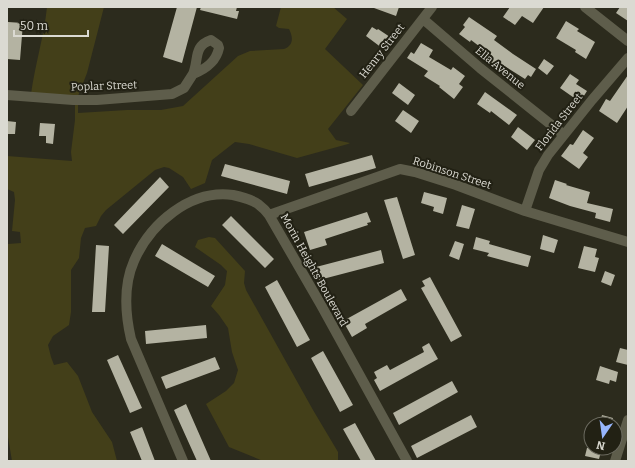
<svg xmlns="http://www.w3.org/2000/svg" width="635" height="468" font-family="Bitter,serif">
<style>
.green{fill:#433f19}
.building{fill:#b4b3a2}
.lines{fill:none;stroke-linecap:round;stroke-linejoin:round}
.minor{stroke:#5e5d4b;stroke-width:10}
.labels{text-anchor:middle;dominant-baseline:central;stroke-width:4;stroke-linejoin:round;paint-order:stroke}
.street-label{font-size:11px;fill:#dbdad2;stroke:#222114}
</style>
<rect width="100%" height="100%" fill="#2c2b1d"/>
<path class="green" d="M47,7h57l-17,66 -9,23v17l49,-3h34l22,-4 55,-50 12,-5 34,-2c10,-4 9,-12 5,-20l-10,-1 -3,-2 5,-19h52l14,12 -22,30 38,36 -35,44 8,11 14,3 -2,1 -51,14 -48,-14 -14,-2 -23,18 -7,23 -14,6 -8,-12 -14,-9 -5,-1 -9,3 -49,40 -5,6 -5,10 -11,2 -4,10 -2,20 -8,12v42l-2,13 -16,11 -5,9 3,12 3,8 13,-3 11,14 14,36 20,30 5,19h-105l-5,-30v-174l1,-13 13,-1 -1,-11 -8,-1 3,-31 -1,-8 -7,-3v-33l65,5 -1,-9 4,-32v-23l-44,-3c4,-29 13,-58 16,-87z
M209,237l6,1 30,33 -1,12 2,7 67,120 25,42v9h-75l-34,-14 -23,-43 20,-13 8,-8 4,-13 -6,-18 -4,-24 -9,-13 -8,-9 14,-21 2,-14 -6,-6 -26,-18 3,-7z"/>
<path class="building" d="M177,7h20l-15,56 -19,-6z
M201,7h36l-1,4h3l-2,8 -37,-9z
M374,7h25l-3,9 -22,-8z
M510,7h34l-11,16 -11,-7 -7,9 -12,-8z
M620,7h8v14l-12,-8z
M469,17l28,19 -3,4 19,14 23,15 -5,8 -3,-2 -3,4 -22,-14 -5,6 -11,-9 5,-6 -21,-16 -1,2 -11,-8 6,-7 -2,-2z
M566,21l13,8 -2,2 18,11 -9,17 -11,-7 1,-2 -20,-12z
M8,22l15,1 -3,37 -13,-1z
M372,27l5,3 1,-1 12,8 -8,11 -16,-12z
M421,43l12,7 -4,7 22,13 2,-3 12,9 -6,8 4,3 -9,12 -15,-12 1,-1 -16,-10 4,-5 -21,-13 4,-6 3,2z
M544,59l10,7 -7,9 -9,-7z
M570,74l9,6 -3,4 11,7 -7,11 -20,-14z
M628,75v31l-11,17 -18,-12 7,-12 4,2z
M399,83l16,12 -7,10 -16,-12z
M485,92l32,23 -8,10 -18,-14 -1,2 -13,-9z
M403,110l16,11 -8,12 -16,-12z
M7,121l9,1 -1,12h-8z
M40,123l15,1 -2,20 -7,-1v-7h-7z
M518,127l17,13 -8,10 -16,-13z
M583,130l11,8 -11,15 5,4 -9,12 -18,-13 9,-12 3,1z
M372,155l4,13 -67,19 -4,-13z
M225,164l65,17 -3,13 -66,-18z
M160,177l9,10 -46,47 -9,-9z
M555,180l12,4 -1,1 24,7 -3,11 26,6 -3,13 -15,-4 1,-5 -26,-7 -21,-8z
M424,192l23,6 -4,16 -10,-3 1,-4 -13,-4z
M397,197l18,58 -12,4 -19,-59z
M462,205l13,4 -6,20 -13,-3z
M367,212l4,10 -4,1 1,2 -43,14 2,6 -17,5 -6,-18z
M231,216l43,43 -9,9 -43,-43z
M543,235l15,5 -4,13 -14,-4z
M476,237l14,4 -1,3 42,12 -3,11 -41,-11 2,-3 -16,-4z
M455,241l9,3 -5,16 -10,-4z
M162,244l53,32 -7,11 -53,-31z
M96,245l13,1 -4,66h-13z
M584,246l13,3 -2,8 4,1 -4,14 -17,-4z
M381,250l3,13 -65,17 -3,-13z
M605,271l10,4 -4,11 -10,-4z
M430,277l32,59 -11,6 -30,-54 4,-2 -3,-5z
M277,280l33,60 -13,7 -32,-60z
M401,289l6,11 -42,24 2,4 -15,9 -9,-16z
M206,325l1,13 -61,6 -1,-13z
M429,343l9,16 -58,32 -6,-11 3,-2 -3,-6 13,-7 3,5 34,-18 -2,-5z
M620,348l8,2v15l-12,-3z
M323,351l30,54 -13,7 -29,-54z
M118,355l24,53 -12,5 -23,-53z
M215,357l5,12 -54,20 -5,-12z
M600,366l18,6 -2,10 -6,-2 -1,4 -13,-4z
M452,381l6,11 -59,33 -6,-12z
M186,404l25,57h-14l-23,-51z
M471,415l6,12 -60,31 -6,-12z
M602,415l11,3 -2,6h-11z
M355,423l21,38h-15l-18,-32z
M142,427l13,34h-13l-12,-29z
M587,448h15l-3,11 -14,-3z"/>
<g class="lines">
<path class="minor" d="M585,7l43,34
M423,19l57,49 84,67
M211,40l7,5 1,3c-3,14 -13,21 -26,26 6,-14 0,-28 18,-34z
M7,95l66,5h24l75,-6 12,-6 9,-14
M351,111l81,-104
M525,211l14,-41 9,-15 44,-55 36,-42
M269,215l131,-46 15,3 41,13 69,26 103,31
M183,461l-52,-122c-6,-26 -8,-53 3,-78 16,-37 56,-72 99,-66 9,2 18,4 25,9 4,3 8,7 11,11l52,90 86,156
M615,461l13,-41"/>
</g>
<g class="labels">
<g class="street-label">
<text transform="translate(382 51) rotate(-52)">Henry Street</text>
<text transform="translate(500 68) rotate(39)">Ella Avenue</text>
<text transform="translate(104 86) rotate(-2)">Poplar Street</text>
<text transform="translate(559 122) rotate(-52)">Florida Street</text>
<text transform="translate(452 173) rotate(18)">Robinson Street</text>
<text transform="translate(314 270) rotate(61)">Morin Heights Boulevard</text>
</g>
</g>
<rect width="635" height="468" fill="none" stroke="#dbdad2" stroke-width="16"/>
<g transform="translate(603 436) rotate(193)"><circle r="19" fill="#222114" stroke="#6c6b60"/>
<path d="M0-3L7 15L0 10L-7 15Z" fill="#97b6fd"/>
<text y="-6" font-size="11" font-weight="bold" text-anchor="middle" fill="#dbdad2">N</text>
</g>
<path d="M14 30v6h74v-6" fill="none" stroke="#dbdad2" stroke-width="2"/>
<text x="20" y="30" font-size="12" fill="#dbdad2" stroke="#222114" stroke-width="3" paint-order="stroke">50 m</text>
</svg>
